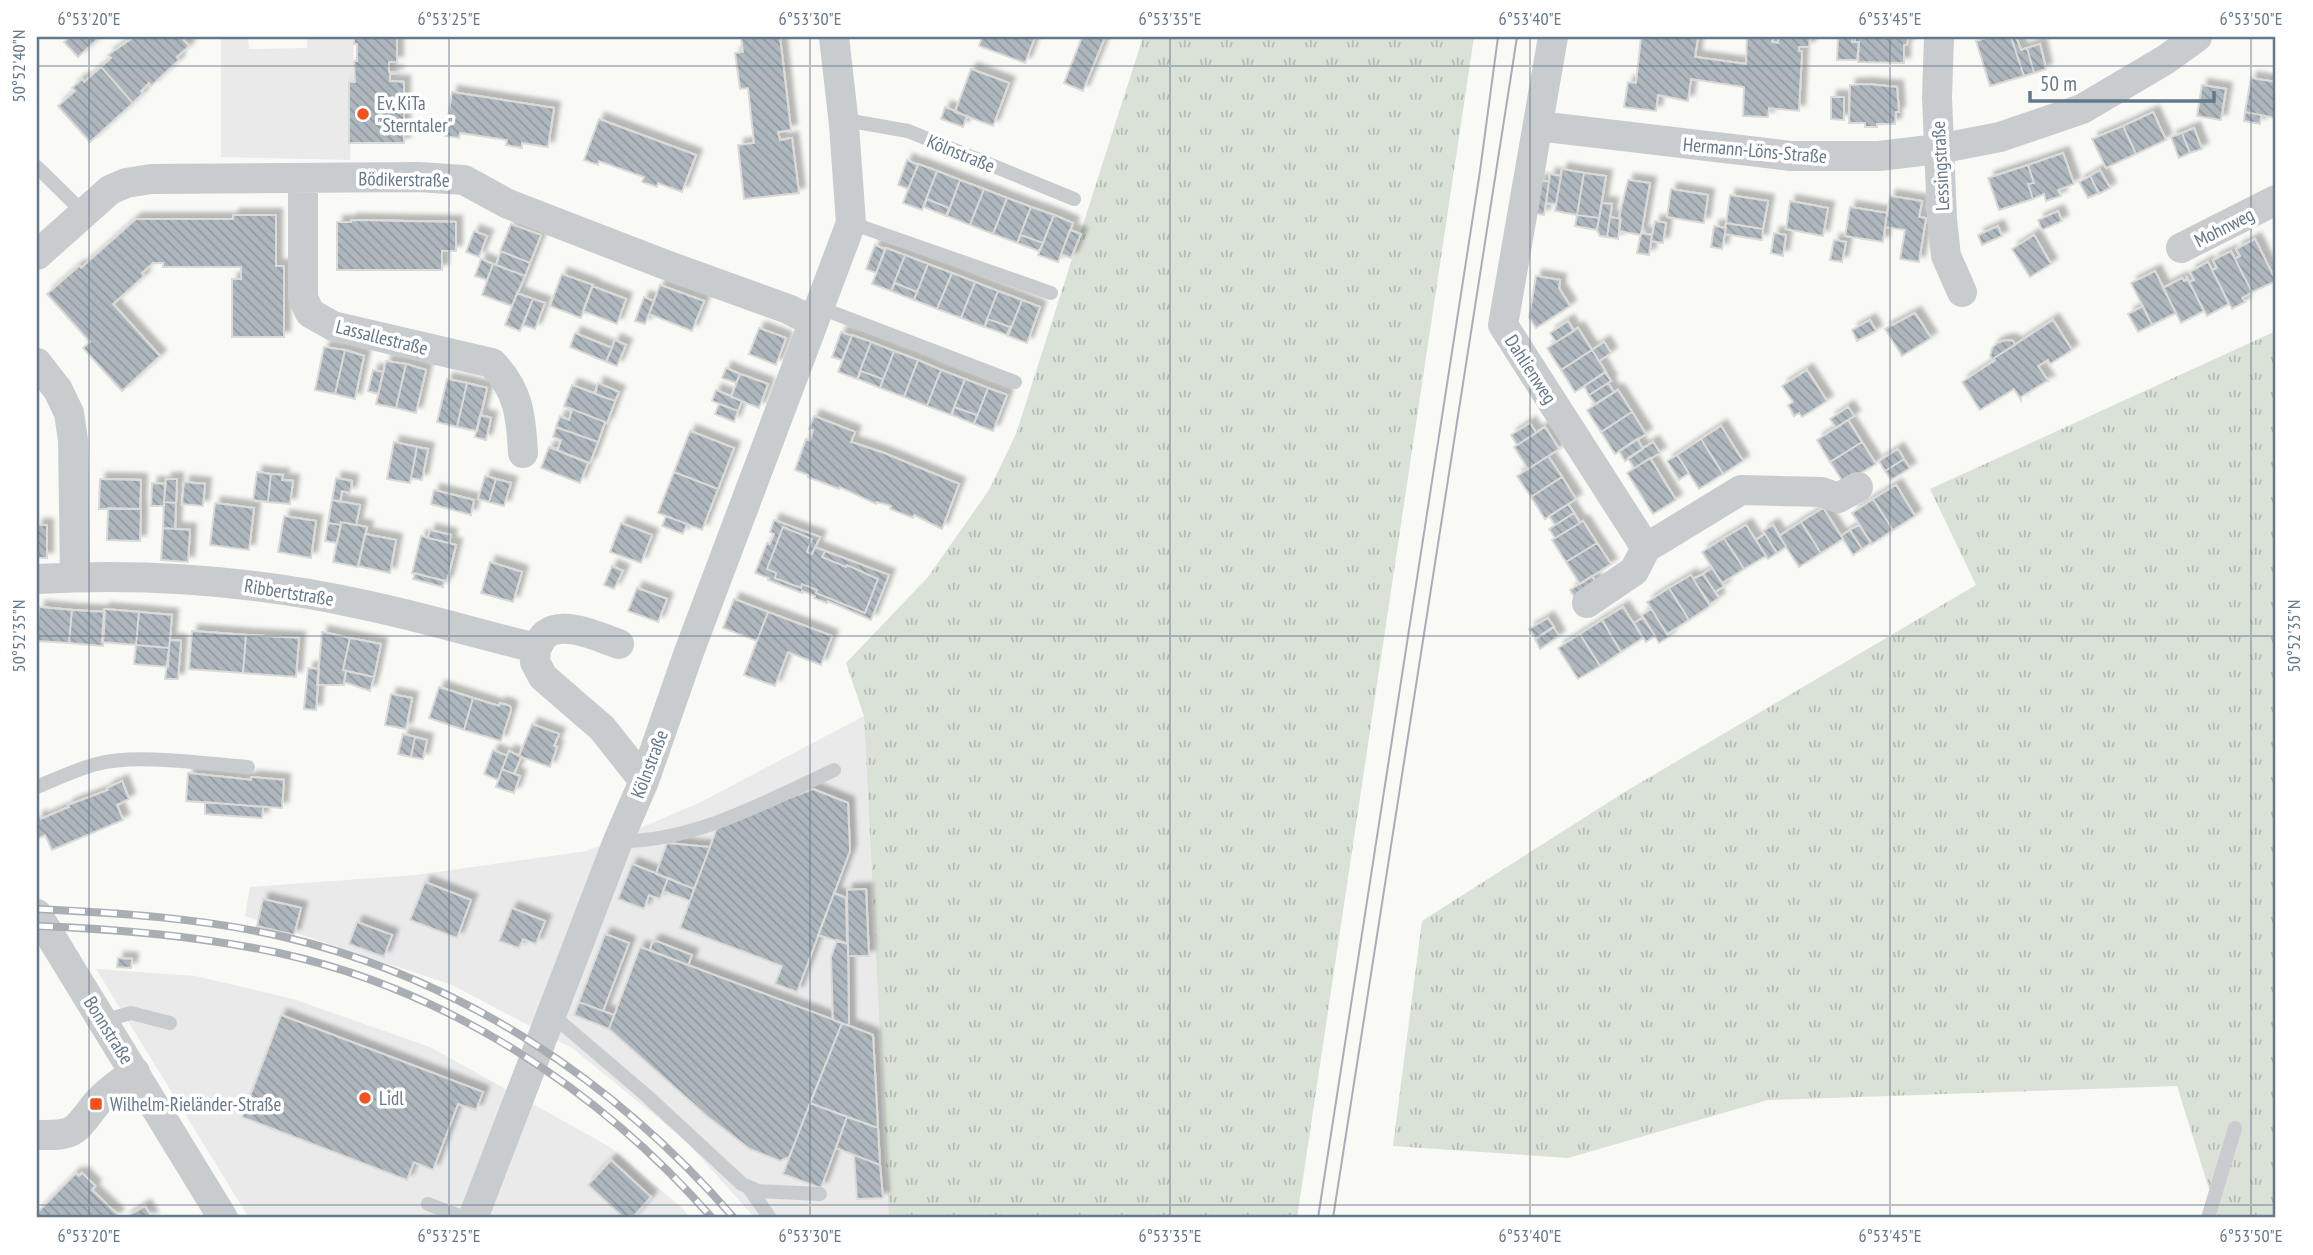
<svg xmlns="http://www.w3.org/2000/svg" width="2313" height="1255" font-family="'PT Sans Narrow',sans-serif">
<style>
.built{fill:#e9eae9}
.grass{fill:url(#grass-tufts)}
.building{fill:url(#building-back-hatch);stroke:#dadad8;stroke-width:2;filter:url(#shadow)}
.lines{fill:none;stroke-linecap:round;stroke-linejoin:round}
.service{stroke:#c8cccf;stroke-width:14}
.minor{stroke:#c8cccf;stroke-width:30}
.tram{stroke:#a8aeb4;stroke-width:2}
.rail-casing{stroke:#a8aeb4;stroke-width:8}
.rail{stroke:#fff;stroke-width:5;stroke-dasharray:16;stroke-linecap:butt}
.ticks{fill:none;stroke:#657889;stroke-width:2;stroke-opacity:0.45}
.poi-dot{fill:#f2521c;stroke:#fff;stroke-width:2.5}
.labels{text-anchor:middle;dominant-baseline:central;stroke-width:7;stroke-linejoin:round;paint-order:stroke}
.poi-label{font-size:19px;fill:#657889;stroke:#fff;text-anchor:start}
.street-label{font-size:19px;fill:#657889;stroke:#fff}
.neatline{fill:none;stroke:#657889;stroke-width:2.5}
.ticks-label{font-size:18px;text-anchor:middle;fill:#657889}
</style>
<defs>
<pattern id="grass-tufts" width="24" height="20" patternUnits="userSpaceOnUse" patternTransform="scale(1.75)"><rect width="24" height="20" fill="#dae1d6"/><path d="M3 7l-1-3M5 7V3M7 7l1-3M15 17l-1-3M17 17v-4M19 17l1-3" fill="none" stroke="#b4bbb3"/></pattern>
<pattern id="building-back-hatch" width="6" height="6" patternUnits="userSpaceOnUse" patternTransform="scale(1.75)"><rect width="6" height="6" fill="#aeb7bd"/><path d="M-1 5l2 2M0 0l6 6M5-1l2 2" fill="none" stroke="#919a9f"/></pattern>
<filter id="shadow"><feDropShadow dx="6" dy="-6" stdDeviation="2" flood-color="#0004"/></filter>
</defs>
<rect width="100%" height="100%" fill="#f9f9f6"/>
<path class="built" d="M221,37h27l1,12 58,-1v-11h47l-4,123 -129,-3z
M864,716l25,502h-134l-71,-79 -112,-91 -120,-63 -207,-69 5,-29 166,-12 171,-24 114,-49z
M96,969l100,7 97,23 137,48 180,100 72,61 8,10h-441z"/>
<path class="grass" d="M1143,37h331l-177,1181h-408l-25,-502 -18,-53 82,-86 61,-87 27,-56z
M2276,331v887h-58l-41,-132 -409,14 -200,58 -175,-12 29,-225 201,-128 353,-208 -46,-96z"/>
<path class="building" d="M70,37h30l-22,20 -14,-15z
M134,37h47l8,9 -12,11 2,3 -28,26 -2,-3 -8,8 2,2 -10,10 -32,-36 10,-9 -3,-3z
M354,37h43v25h-8v10h8v2h-7v7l14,1v61h-55v-61h6l-1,-21h3v-17h-3z
M741,37h39l11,93 -13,2 2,8 12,-2 7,55 -55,6 -6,-54 16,-2 -6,-55 -8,1 -5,-36 8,-1z
M982,37h53l-10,26 -46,-17z
M1082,37h23l-22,54 -19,-8z
M1641,37h57l-3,20 51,7 1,-27 26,1 -1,4 6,1v-6h32l-1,10h-10v4h3l-3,60 -30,-3 -1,9 -25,-1 1,-29 -53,-8 -3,22 -30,-6 -2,16 -32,-4 4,-25 8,1z
M1838,37h14v5h7l-2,18h-20z
M1855,37h53l-1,8h-3v18l-46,-1 1,-20h-4z
M1989,37h22l13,39 -34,10 -14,-45z
M2011,37h5l5,13 6,-2 7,25 -10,3z
M2040,44l6,25 -12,4 -7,-25z
M101,67l32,36 -43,39 -32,-36 17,-15 -3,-3 10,-9 2,3z
M971,69l38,14 -16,43 -38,-14z
M2251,78l25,4v36l-31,-6z
M1866,84l31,3 2,25h-3l-1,12h-18v3h-12v-4h-16l1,-38z
M2202,85l24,4 -5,31 -24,-4z
M452,92l102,16 -6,39 -26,-4v5l-16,-3 1,-5 -47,-7 -1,5 -14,-2z
M1831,97h13v23l-13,-1z
M945,107l22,9 -4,11 -22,-8z
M2153,112l13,28 -30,14 -13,-28z
M2245,112l16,3 -1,9 -16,-3z
M599,119l97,36 -14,37 -24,-9 -1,4 -15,-5 2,-5 -45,-16 -1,4 -14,-5z
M2123,126l13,28 -30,14 -14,-29z
M2194,128l8,21 -12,4 -8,-20z
M2182,133l8,20 -11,5 -8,-21z
M2063,153l11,31 -16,6 3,6 -15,5 -2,-7 -11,5 -5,-15 6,-1 -6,-18z
M907,160l11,5 -10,24 -10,-4z
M918,164l19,7 -15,39 -19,-7z
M2028,165l6,18 -6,1 5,15 -34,11 -11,-32z
M1562,169l22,4 -7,42 -22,-4z
M2100,170l10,18 -11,6 -9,-18z
M937,171l23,9 -13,36 2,-8 -22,-9 -4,8z
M1584,173l22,3 -7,42 -22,-3z
M1550,174l11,2 -5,28 -10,-1z
M2090,176l9,17 -11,5 -9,-16z
M960,180l24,9 -14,36 -23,-9z
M1539,180l10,2 -5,33 -11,-2z
M1628,180l22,3 -9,52 -22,-4 1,-18z
M984,189l23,9 -14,36 -23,-9z
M1671,189l37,6 -4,28 -37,-6z
M1730,195l38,6 -5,28 -37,-6z
M1890,196l32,5 -3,16 7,1 -7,44 -19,-3 5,-29 -20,-3z
M1007,198l24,9 -14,36 -24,-9z
M927,199l22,9 -3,8 -22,-9z
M1790,201l38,7 -5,28 -37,-7z
M1602,203l10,1 -5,33 -7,-1 -3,-6z
M1031,207l23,8 -14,36 3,-8 -22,-8 -4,8z
M1850,207l37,6 -4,29 -38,-6z
M2058,211l4,10 -20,9 -4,-10z
M233,215h43v51h8v71h-52v-58h9v-12h-78v-4h-10l-11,10 2,3 -31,28 47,52 -38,35 -39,-43 7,-6 -43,-48 32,-28 2,2 55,-49h97z
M1054,215l19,8 -15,39 -20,-7z
M1577,215l22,3 -2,12 -22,-4z
M1610,217l11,2 -3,20 -11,-2z
M351,220l105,2v29h-14v19h-105v-48h14z
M1655,221l11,2 -3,20 -12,-2z
M1726,223l37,6 -1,11 -37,-6z
M511,224l30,11 -11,28 -30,-12z
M1714,226l12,2 -4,21 -11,-2z
M1998,226l4,10 -20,9 -4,-10z
M1070,230l11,4 -10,24 -10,-4z
M474,231l13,5 -8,21 -13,-5z
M1641,233l11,2 -3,20 -12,-2z
M1774,233l12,2 -3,21 -12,-3z
M1021,235l22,8 -4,8 -22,-8z
M2034,235l17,29 -21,13 -18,-28z
M2255,239l21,42 -24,11 -17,-33 5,-3 -4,-7z
M1834,240l12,2 -4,20 -12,-2z
M875,245l10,4 -9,24 -10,-4z
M886,248l19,7 -14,36 -19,-7z
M501,251l29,12 -5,13 -29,-11z
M2231,251l21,41 -10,6 3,4 -13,7 -20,-39 5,-2 -4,-8z
M905,255l23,9 -14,36 3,-8 -22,-9 -4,8z
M481,259l12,5 -6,16 -12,-4z
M2208,262l21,42 -22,12 -18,-34 5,-2 -4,-8z
M493,264l32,12 -13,30 -30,-11z
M928,264l24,9 -15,36 -23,-9z
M2155,271l21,42 -24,12 -21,-42z
M952,273l23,9 -14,36 -24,-9z
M562,274l31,11 -12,33 -31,-12z
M1536,276l24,4 -1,8 11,18 -34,22 -7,-11z
M2186,276l18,35 -23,12 -18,-35 19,-10 2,3 3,-1z
M975,282l23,9 -14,36 -23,-9z
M895,283l22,9 -3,8 -23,-9z
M660,285l44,16 -12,30 -43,-17z
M592,286l34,13 -9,25 -34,-13z
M998,291l24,9 -14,36 2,-9 -22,-8 -4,8z
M517,293l16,6 -13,32 -15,-6z
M644,297l10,4 -9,23 -10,-3z
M533,299l12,4 -10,26 -12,-4z
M1022,300l18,7 -13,36 -19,-7z
M2143,306l9,19 -14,7 -10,-18z
M1915,313l16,25 -29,18 -17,-27z
M988,319l22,8 -3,8 -22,-8z
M1870,320l6,11 -19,10 -5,-11z
M2053,320l19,30 -22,14 -2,-4 -10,6 11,16 -2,-1 -26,16v3l-7,-11 -34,21 -18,-28 33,-22 -1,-2z
M1568,321l6,10 -18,11 -6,-9z
M759,328l27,10 -10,27 -27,-11z
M1578,328l14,22 -31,20 -14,-22z
M841,332l11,4 -10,24 -10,-3z
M575,333l37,15 -6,14 -36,-15z
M852,335l19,7 -14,37 -19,-7z
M615,340l11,5 -9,21 -11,-4z
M2006,340l7,1 2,4 -21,13 1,2 -2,2 -3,-6 2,-8 5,-5z
M871,342l23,9 -14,37 3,-9 -22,-8 -4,8z
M1604,342l7,11 -12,8 -7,-11z
M324,347l21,3 -10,44 -20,-4z
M345,350l19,6 -9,43 -20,-5z
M1592,350l14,22 -31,20 -14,-22z
M894,351l24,9 -14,37 -24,-9z
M918,360l23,10 -14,36 -23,-9z
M386,361l20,3 -10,44 -20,-4z
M406,364l20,6 -10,43 -20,-5z
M726,368l14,6 -4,9 -14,-5z
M373,370l10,2 -5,22 -10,-3z
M941,370l24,9 -14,36 -24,-9z
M1807,370l20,31 -25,16 -3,-4 -5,3 -6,-11 5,-3 -11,-16z
M861,371l22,8 -3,9 -22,-9z
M1605,372l6,9 -22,14 -5,-9z
M740,374l28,10 -9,24 -28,-11z
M447,379l20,4 -10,44 -20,-5z
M965,379l23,9 -14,36 3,-9 -23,-8 -3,8z
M467,383l20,5 -10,43 -20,-4z
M598,383l21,9 -4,9 -20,-7z
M1608,383l6,9 -19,12 -6,-9z
M572,385l43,16 -8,22 -43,-17z
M988,388l19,7 -14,36 -19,-7z
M716,390l26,11 -4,10 -26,-10z
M1618,390l14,22 -31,20 -14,-22z
M719,404l19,7 -4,11 -19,-8z
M564,406l41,16 -7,20 -42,-15 4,-11 9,4 3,-10z
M954,407l23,8 -3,9 -22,-9z
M1848,407l6,9 -18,12 -6,-9z
M1632,412l14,22 -31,20 -14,-22z
M480,415l11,3 -5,22 -11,-3z
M814,416l41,16 -4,10 33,11 75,31 -17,45 -28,-14 -1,3 -23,-9 1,-3 -14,-4 -1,2 -36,-17 -1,2 -31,-12v-2l-13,-5 11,-31 4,2 3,-11 -4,-1z
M1848,420l14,22 -32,20 -13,-22z
M1530,423l6,10 -19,12 -6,-10z
M1721,426l22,35 -20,13 -22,-35z
M556,427l42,15 -8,21 -41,-16 9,2 3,-9 -8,-3z
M1545,427l14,22 -31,20 -14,-22z
M690,431l44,17 -16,41 -44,-17z
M1637,439l6,10 -18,12 -6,-10z
M1701,439l22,35 -24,15 -22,-34z
M394,442l23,5 -7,36 -23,-4z
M1653,442l7,11 -26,15 -6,-10z
M1862,442l14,22 -32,19 -14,-21z
M417,447l11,2 -6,31 -11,-2z
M549,447l39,16 -8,20 -39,-15z
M1898,449l6,10 -19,12 -6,-10z
M1677,455l12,18 -10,7 -12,-19z
M1548,456l14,21 -31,20 -14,-21z
M1650,458l26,42 -23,14 -26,-41z
M1904,459l6,9 -19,12 -6,-9z
M257,472l14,2 -3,28 -15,-2z
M674,472l44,17 -16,41 -44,-17z
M271,474l12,1 -1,5 11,1 -3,23 -22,-2z
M485,476l11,3 -7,23 -11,-3z
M1562,477l14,22 -31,20 -14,-22z
M336,478l16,3 -2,12 -8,-2 -2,11 -8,-2z
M100,479l41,1 -1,29h-41z
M166,479h11l-1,24 -12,-1z
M496,479l15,4 -7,23 -15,-4z
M184,482l21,2 -2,22 -21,-2z
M152,483l13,1 -1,22h-13z
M1896,485l19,31 -22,14 -20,-31z
M434,490l40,10 -3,15 -40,-11z
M1873,499l20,31 -21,14 -20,-31z
M332,500l28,5 -4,20 -15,-3v3l-13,-2z
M164,502l12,1 -1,26 -12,-1z
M215,503l39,5 -5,42 -39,-5z
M1568,504l6,9 -19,12 -6,-9z
M108,508l33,1 -1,32 -33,-1z
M1823,508l20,31 -22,14 -20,-31z
M1574,513l6,10 -25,15 -6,-9z
M284,516l32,5 -5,37 -33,-6z
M666,516l21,8 -4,10 -21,-8z
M774,520l46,17 -8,17 -5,-2 5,-13 -29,-12 -16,42 9,4 -1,5 26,10 1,-4 15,6 -1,3 49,20 13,-34 -31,-14 -1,2 -24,-10 3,-6 64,24 -18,45 -43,-19 -1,2 -13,-5 1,-2 -13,-5v2l-34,-13 1,-2 -14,-5 12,-30 3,1 4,-10 -4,-2z
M1583,521l14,22 -31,19 -14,-22z
M341,522l26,5 -9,40 -25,-5z
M1801,522l20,31 -22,14 -20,-31z
M328,523l13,2 -4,18 -12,-2z
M621,523l31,12 -11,28 -31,-11z
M37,525h10v33h-10z
M1746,525l20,31 -22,13 -20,-31z
M1773,525l13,22 -9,6 -14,-22z
M1859,525l12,18 -9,6 -12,-19z
M783,527l29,12 -5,13 5,2 3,-7 10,4 -3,6 24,10 1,-2 31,14 -13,34 -49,-20 1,-3 -15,-6 -1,4 -26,-10 1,-5 -9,-4z
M163,528l27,2 -2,32 -27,-2z
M430,530l21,5 -2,8 -21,-5z
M1850,530l12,19 -9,6 -12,-19z
M365,534l31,6 -6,33 -32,-7z
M1765,534l12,19 -9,6 -12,-19z
M421,536l35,9 -9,36 -35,-8z
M1724,538l20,31 -22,14 -20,-31z
M1597,543l14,21 -31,20 -14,-22z
M490,562l32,10 -9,30 -32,-9z
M612,566l11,5 -9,18 -10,-4z
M1712,568l12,18 -9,6 -12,-18z
M415,573l29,8 -1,6 -30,-8z
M1703,574l16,24 -9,6 -17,-25z
M1691,575l19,31 -21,14 -20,-32z
M1592,576l6,10 -22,14 -6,-10z
M637,588l30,11 -9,23 -30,-11z
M1669,588l20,32 -22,14 -20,-32z
M734,599l34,13 -11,29 -34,-13z
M39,607l33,3 -3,33 -32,-2z
M1623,607l20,31 -22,14 -19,-32z
M104,609l35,3 -3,33 -34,-3z
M1651,609l18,28 -10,6 -17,-28z
M72,610l33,2 -2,34 -34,-3z
M139,612l33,3 -3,33 -33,-3z
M768,612l64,24 -11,29 -33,-13 -13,34 -31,-11z
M1548,618l6,9 -18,12 -7,-10z
M1643,618l12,18 -9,6 -12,-19z
M1602,620l19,32 -21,14 -20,-32z
M1553,627l6,9 -19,13 -5,-10z
M192,631l54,4 -3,38 -54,-4z
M322,632l28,6 -7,32 3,1 -2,14h-27z
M1580,634l20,32 -22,13 -20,-31z
M246,635l53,3 -3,39 -53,-4z
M350,638l31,6 -7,33 -31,-7z
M170,640l11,1 -3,38h-13z
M136,645l33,3 -1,19 -34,-3z
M308,668l11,1 -3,41 -12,-1z
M346,671l28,6 -4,14 -26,-9z
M439,687l34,11 -9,32 -35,-12z
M391,694l21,4 -6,31 -21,-4z
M473,698l26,8 1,-3 10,3 1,4 -10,31 -37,-11z
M532,724l27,10 -5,12 3,1 -7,20 -31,-11z
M403,734l12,3 -4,20 -13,-3z
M415,737l12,3 -4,19 -12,-2z
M493,750l14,6 -9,24 -14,-6z
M509,751l12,6 -7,17 -12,-5z
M502,769l18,7 -6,17 -18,-6z
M188,773l63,7v-3l33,3 -2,28 -96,-7z
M122,781l7,18 -12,6 6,15 -71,30 -7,-15 -8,4v-21l3,-2 1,3 28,-12 -1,-2 40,-15 -1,-2z
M813,789l35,14 2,48 -53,141 -22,-8 7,-18 -102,-38 38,-103z
M205,802l58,5 -1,11 -57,-4z
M667,843l43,4 -16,42 -38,-15z
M632,864l36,14 -8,21 -11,-4 -5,14 -26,-10z
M668,878l26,11 -4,12 -27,-10z
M425,882l46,18 -14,38 -47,-18z
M866,889l3,67h-21l-1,-66z
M834,893l12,5 1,46 -29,-9z
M263,899l38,9 -7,27 -37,-9z
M512,908l33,13 -9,23 -13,-5 -4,9 -20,-7z
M357,922l35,13 -8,22 -35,-13z
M605,934l24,9 -26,68 -24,-9z
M837,940l11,4 1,82 -16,-6 -2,-63z
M656,941l36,14 -4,10 -38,-15 2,-7z
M640,947l202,76 -53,134 -9,4 -30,-12 -43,-33 -98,-87z
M118,958l14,1 -1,9 -14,-1z
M579,1002l35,13 -5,14 -35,-14z
M281,1015l202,77 -7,18 -18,-6 -25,66 -19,-8 -7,18 -165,-63z
M842,1023l31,12 5,93 -68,-25z
M810,1103l37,14 -26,71 -38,-14z
M847,1117l31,11 2,37 -44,-17z
M854,1155l26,10 3,33 -26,1z
M611,1160l40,37 -19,21h-8l-36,-33z
M76,1173l3,3 3,-3 13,13 -3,4 26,25 -4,3h-77v-5z
M145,1206l7,12h-27z"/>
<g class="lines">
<path class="service" d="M844,125l13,-3 51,9 166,68
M37,167l47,46
M851,223l200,70
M818,307l197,75
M37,787c19,-8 40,-18 60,-23 38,-11 110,0 151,3
M618,841c74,2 150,-40 216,-71
M551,1014l96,82 95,88 16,7 62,3
M102,1021l29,-8 39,10
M749,1188l21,30
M428,1204l37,14
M2208,1218l27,-90"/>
<path class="minor" d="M1553,37l-50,288 143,223
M1939,37l-2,60 5,122 4,37 16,36
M1538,126l253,30h88l59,-7 62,-12 82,-28 83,-49 32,-23
M303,179v119l7,15 23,13 159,37c27,28 29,53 31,90
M2181,248l95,-48
M37,255l73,-65 16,-7 25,-4 267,-2 46,3 44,24 158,61 122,44 24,12
M37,363l21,27 11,23 4,27 2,137
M37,579c107,-6 218,2 323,25 59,12 118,30 176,44l-1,14 8,15 59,51 42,53
M1587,603l47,-32 12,-23 95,-58 81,2 16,6 20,-11
M536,648c3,-4 6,-11 10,-14 19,-14 54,4 73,10
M37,914l186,304
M37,1135c39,1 37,-3 59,-31 11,-13 25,-22 39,-32
M473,1218l145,-377 26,-60 45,-129 162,-429 -7,-98 -10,-88"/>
<path class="tram" d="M1318,1218l162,-1047 18,-134
M1333,1218l184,-1181"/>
<defs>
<path id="rail" d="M37,909c83,4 166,9 247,28 177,41 332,145 450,281
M37,926c81,3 162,10 242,27 169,37 321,137 433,265"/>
</defs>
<use href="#rail" class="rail-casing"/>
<use href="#rail" class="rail"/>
</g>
<path class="ticks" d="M89,37v1181M449,37v1181M810,37v1181M1170,37v1181M1530,37v1181M1890,37v1181M2251,37v1181M37,66h2239M37,636h2239M37,1205h2239"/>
<g class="poi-dot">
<circle cx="363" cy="114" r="7"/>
<circle cx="365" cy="1098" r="7"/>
<rect x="89" y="1097" width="14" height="14" rx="3.5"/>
</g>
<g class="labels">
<g class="poi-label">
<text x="377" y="103">Ev. KiTa<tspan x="377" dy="22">"Sterntaler"</tspan></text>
<text x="379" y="1098">Lidl</text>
<text x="110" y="1104">Wilhelm-Rieländer-Straße</text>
</g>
<g class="street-label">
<text transform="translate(1755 150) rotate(5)">Hermann-Löns-Straße</text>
<text transform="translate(961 153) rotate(22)">Kölnstraße</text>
<text transform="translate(1940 166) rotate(-93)">Lessingstraße</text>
<text transform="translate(404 179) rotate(1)">Bödikerstraße</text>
<text transform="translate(2224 227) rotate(-27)">Mohnweg</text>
<text transform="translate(382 337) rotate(14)">Lassallestraße</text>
<text transform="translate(1531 369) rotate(57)">Dahlienweg</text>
<text transform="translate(289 592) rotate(9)">Ribbertstraße</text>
<text transform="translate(649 764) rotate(-69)">Kölnstraße</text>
<text transform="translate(109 1030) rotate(58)">Bonnstraße</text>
</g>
</g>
<rect width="2313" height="1255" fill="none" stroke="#ffffff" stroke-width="77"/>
<path d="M2030 91v10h184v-10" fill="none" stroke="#657889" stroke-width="3.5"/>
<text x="2040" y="91" font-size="21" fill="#657889" stroke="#ffffff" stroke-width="5" paint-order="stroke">50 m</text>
<rect x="38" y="38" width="2236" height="1178" class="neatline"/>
<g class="ticks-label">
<text x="89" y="25">6°53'20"E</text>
<text x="449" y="25">6°53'25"E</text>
<text x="810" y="25">6°53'30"E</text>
<text x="1170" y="25">6°53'35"E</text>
<text x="1530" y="25">6°53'40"E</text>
<text x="1890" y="25">6°53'45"E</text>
<text x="2251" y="25">6°53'50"E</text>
<text transform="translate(19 66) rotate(-90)" y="6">50°52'40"N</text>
<text transform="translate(19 636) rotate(-90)" y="6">50°52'35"N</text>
<text transform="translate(2294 636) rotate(-90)" y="6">50°52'35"N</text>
<text x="89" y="1242">6°53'20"E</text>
<text x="449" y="1242">6°53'25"E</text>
<text x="810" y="1242">6°53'30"E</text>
<text x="1170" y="1242">6°53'35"E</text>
<text x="1530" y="1242">6°53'40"E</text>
<text x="1890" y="1242">6°53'45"E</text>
<text x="2251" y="1242">6°53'50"E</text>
</g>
</svg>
